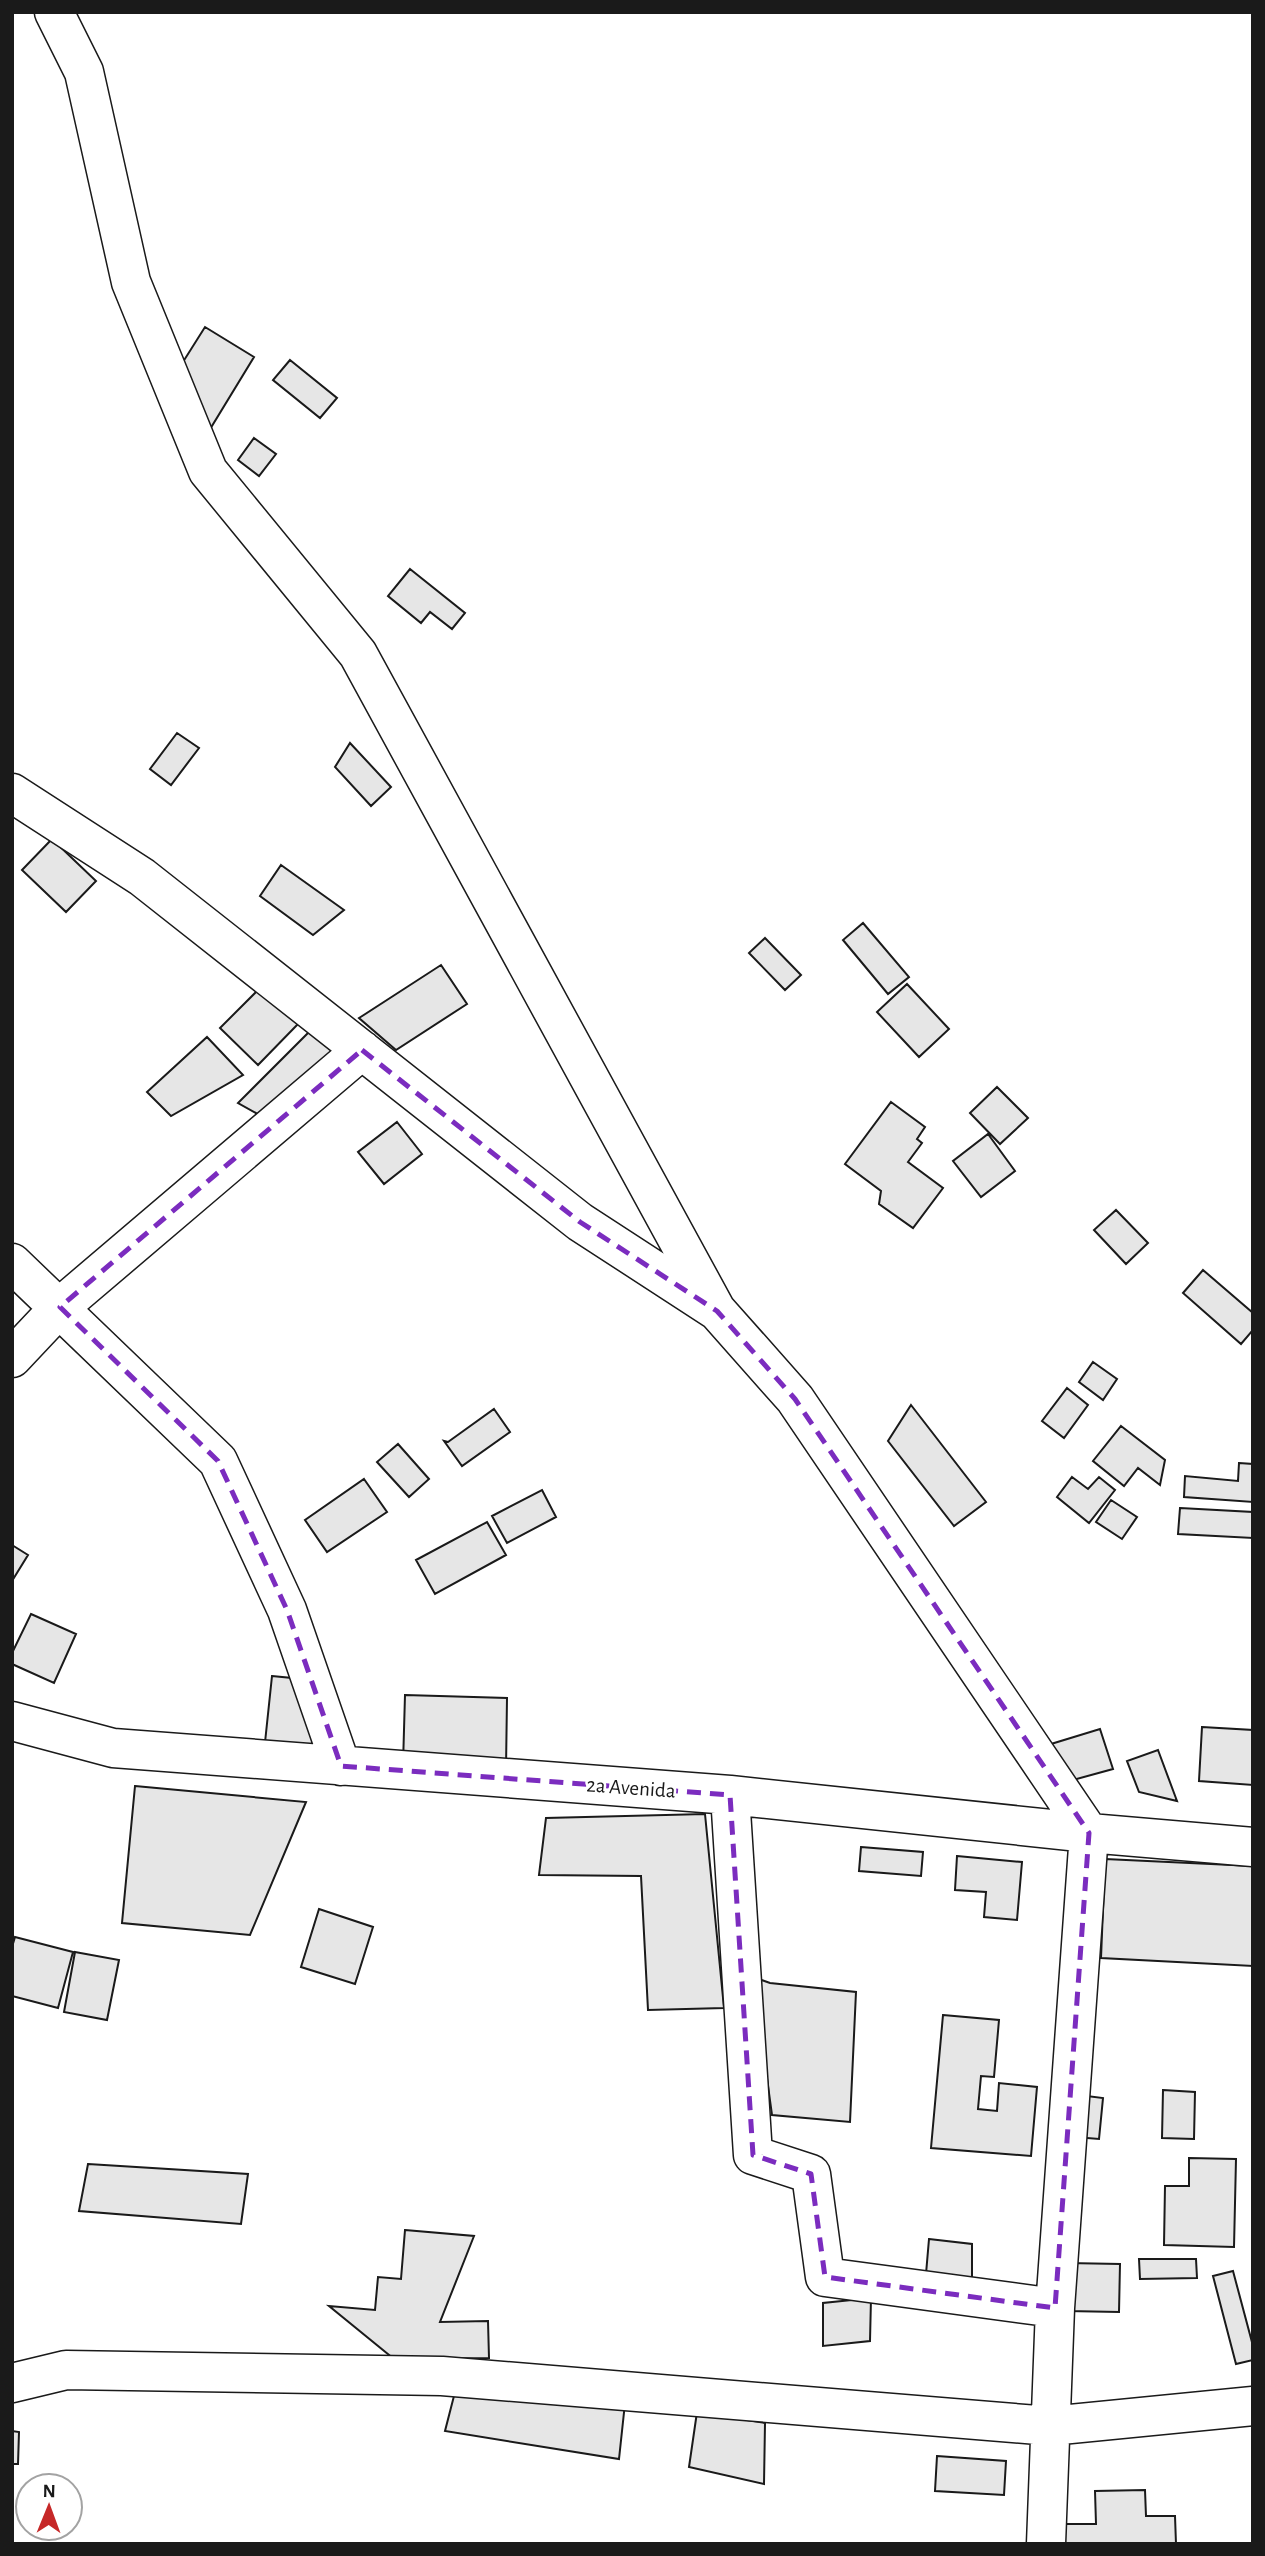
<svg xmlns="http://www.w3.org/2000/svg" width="1265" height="2556" font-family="'Alegreya Sans',sans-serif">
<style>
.building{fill:#e6e6e6;stroke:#1a1a1a;stroke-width:2}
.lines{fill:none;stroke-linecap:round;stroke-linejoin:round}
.street-casing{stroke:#1a1a1a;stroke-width:41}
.street{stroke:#fff;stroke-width:38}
.marked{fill:none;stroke:#7b2cbf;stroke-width:5;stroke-dasharray:14 9;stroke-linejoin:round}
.labels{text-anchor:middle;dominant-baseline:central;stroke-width:5;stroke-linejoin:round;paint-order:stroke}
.street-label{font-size:21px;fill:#1a1a1a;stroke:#fff}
</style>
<rect width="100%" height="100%" fill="#fff"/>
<path class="building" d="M205,327l49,30 -50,82 -28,-66z
M290,360l47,38 -17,20 -47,-38z
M254,438l22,16 -17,22 -21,-16z
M410,569l55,44 -13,16 -22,-17 -9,11 -33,-27z
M177,733l22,15 -28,37 -21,-16z
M350,743l41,44 -20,19 -36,-39z
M52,839l44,42 -30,31 -44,-42z
M281,865l63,45 -31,25 -53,-39z
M863,923l46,54 -21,17 -45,-54z
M765,938l36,37 -16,15 -36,-37z
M441,965l26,39 -71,46 -37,-32z
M907,984l42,45 -30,28 -42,-45z
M260,988l38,36 -40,41 -38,-37z
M310,1031l26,24 -66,66 -32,-18z
M207,1037l36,38 -72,41 -24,-24z
M997,1087l31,31 -28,26 -30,-31z
M891,1102l34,25 -8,12 5,4 -14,19 35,26 -30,40 -34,-24 2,-13 -36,-27z
M397,1122l25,32 -38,30 -26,-32z
M988,1134l27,37 -34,26 -28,-36z
M1116,1210l32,33 -22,21 -32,-34z
M1203,1270l50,43v17l-12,14 -58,-51z
M1093,1362l24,17 -14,21 -24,-18z
M1067,1388l21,17 -24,33 -22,-17z
M911,1405l75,97 -32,24 -66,-85z
M494,1409l16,23 -48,34 -18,-25 4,1z
M1121,1426l44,34 -5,25 -22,-17 -14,18 -31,-25z
M398,1444l31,35 -20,18 -32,-35z
M1239,1463l14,1v38l-69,-5 1,-21 53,5z
M1072,1477l16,12 11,-12 16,13 -26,33 -32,-26z
M364,1479l23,33 -60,40 -22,-32z
M542,1490l14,27 -49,26 -15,-27z
M1111,1500l26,17 -15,22 -26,-17z
M1180,1508l73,4v26l-75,-4z
M487,1522l19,33 -71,39 -19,-34z
M12,1545l16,10 -16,26z
M31,1614l45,20 -22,49 -42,-19v-11z
M272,1676l30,3 16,79 -54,-6z
M405,1695l102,3 -1,70 -103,-3z
M1202,1727l51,3v55l-54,-4z
M1100,1729l13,40 -51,14 -11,-39z
M1158,1750l19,51 -38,-9 -12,-31z
M135,1786l171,16 -56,133 -128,-12z
M705,1814l19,194 -76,2 -7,-134 -102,-1 7,-57z
M861,1847l62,5 -2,24 -62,-5z
M957,1856l65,6 -5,58 -33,-3 2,-25 -31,-2z
M1105,1859l148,7v100l-152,-8z
M319,1909l54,18 -18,57 -54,-17z
M15,1937l58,15 -15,56 -46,-12v-49z
M75,1952l44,8 -12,60 -43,-8z
M753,1977l17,6 86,9 -6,130 -78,-7z
M943,2015l56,5 -5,57 -13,-1 -3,33 19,2 2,-28 38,4 -6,69 -100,-8z
M1163,2090l32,2 -1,47 -32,-1z
M1079,2095l24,3 -4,41 -24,-2z
M1189,2158l47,1 -2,88 -70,-2 1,-59h24z
M88,2164l160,10 -7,50 -162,-13z
M405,2230l69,6 -34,86 48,-1 1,37 -95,1 -65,-53 46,4 3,-33 23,2z
M929,2239l43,5v41l-46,-11z
M1139,2259h57l1,19 -57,1z
M1067,2263l53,1 -1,48 -52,-1z
M1233,2271l20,75v14l-17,4 -23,-88z
M871,2298l-1,43 -47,5v-43z
M455,2392l170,11 -6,56 -174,-28z
M697,2412l68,11 -1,61 -75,-17z
M12,2431l7,1 -1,32h-6z
M937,2456l69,5 -2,34 -69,-4z
M1145,2490l1,26h29l1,28h-113l-1,-20h34l-1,-33z"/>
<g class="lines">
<defs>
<path id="street" d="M54,12l30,60 47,210 77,189 150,183 357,654
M12,793l130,84 438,345 137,89 78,88 294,434 -34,475 -9,236
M12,1263l206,198 69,149 54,156
M12,1358l48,-51 302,-257
M12,1721l101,27 617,47 359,38 164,14
M730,1795l23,360 58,19 14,103 230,31
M12,2383l54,-13 376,6 608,50 203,-20"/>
</defs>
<use href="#street" class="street-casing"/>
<use href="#street" class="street"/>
</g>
<path class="marked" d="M362,1050l218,172 137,89 78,88 294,434 -34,475 -230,-31 -14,-103 -58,-19 -23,-360 -389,-29 -54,-156 -69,-149 -158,-154z"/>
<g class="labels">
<g class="street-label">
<text transform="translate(631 1788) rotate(4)">2a Avenida</text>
</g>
</g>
<rect width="1265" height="2556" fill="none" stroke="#1a1a1a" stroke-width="28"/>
<g transform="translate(49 2507) rotate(1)"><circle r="33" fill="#ffffff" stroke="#a3a3a3" stroke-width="2"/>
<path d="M0-5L12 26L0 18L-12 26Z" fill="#c62828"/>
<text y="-10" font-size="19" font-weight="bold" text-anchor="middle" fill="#1a1a1a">N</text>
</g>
</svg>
